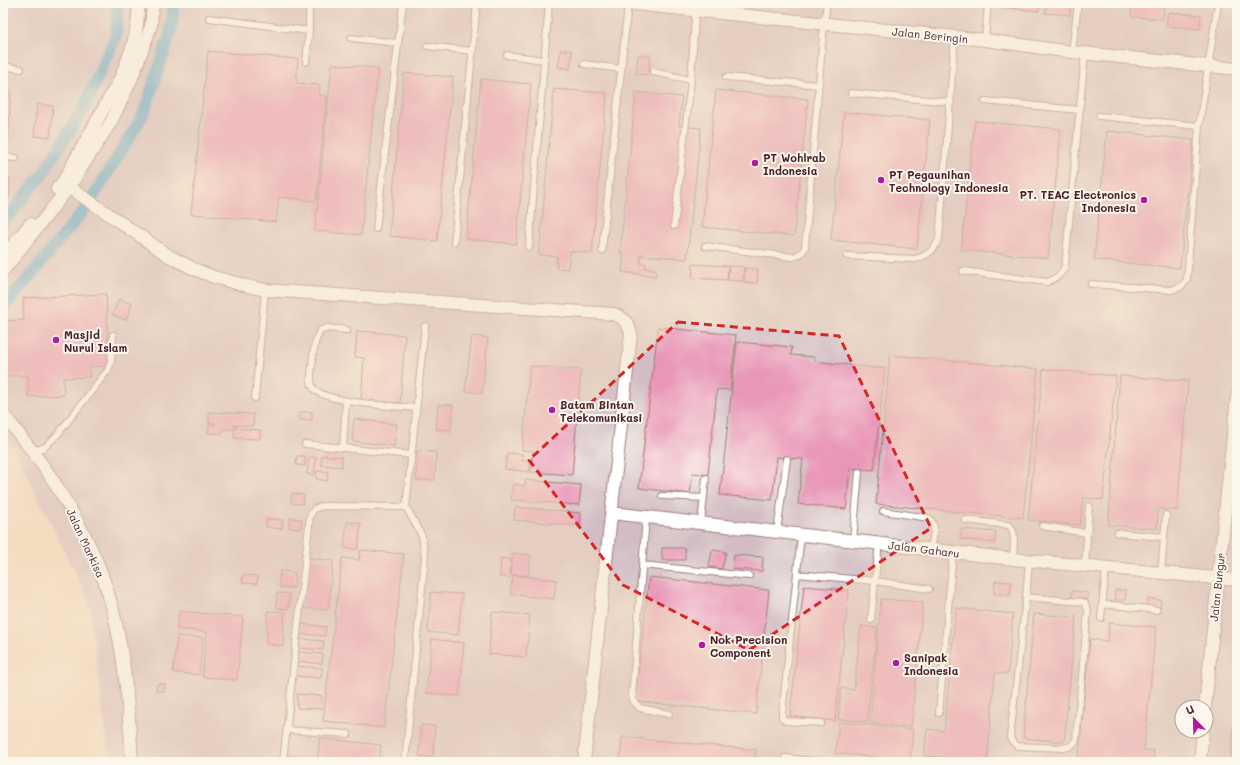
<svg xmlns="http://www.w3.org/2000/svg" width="1240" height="765" font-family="Mali,sans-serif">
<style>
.industrial{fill:#d2bdc5;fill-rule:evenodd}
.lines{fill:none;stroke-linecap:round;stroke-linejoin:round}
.canal{stroke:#55a3ce;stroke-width:12}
.building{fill:#e997b8}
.service-casing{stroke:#9e7e75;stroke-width:8}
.minor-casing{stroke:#9e7e75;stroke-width:14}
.service{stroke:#fff;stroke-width:6}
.minor{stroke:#fff;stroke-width:12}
.marked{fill:none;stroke:#d62828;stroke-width:3;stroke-dasharray:8 5;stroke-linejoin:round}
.poi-dot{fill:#b5179e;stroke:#fbf7ec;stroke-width:1.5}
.labels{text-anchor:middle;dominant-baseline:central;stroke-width:4;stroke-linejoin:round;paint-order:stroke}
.street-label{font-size:11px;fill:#4a1f2b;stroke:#fbf7ec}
.poi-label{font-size:11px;font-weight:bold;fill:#4a1f2b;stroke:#fbf7ec;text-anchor:start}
</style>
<rect width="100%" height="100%" fill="#fbf7ec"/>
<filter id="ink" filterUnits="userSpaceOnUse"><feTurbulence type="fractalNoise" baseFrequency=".025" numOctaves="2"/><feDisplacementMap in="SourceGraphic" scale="8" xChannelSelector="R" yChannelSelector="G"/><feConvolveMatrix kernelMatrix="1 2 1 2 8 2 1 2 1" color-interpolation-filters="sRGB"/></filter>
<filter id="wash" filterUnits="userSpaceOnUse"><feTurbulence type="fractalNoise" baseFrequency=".012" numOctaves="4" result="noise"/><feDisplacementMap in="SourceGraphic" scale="16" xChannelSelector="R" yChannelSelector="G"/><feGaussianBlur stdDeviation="0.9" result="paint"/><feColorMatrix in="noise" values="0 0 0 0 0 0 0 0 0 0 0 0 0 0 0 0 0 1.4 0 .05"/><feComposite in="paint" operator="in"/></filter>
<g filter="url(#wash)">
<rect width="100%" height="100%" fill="#f3ddbf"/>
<path class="industrial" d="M3,3h1234v759h-1128l-20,-161 -74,-151 -12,-12zM1182,707h24v24h-24z"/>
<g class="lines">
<path class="canal" d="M92,199l52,-86 27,-82 3,-28
M3,223l39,-48 42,-67 32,-73 2,-32
M3,309l86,-105"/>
</g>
<g id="blocks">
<path class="building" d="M1000,3h40l-1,8 -39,-4z
M1047,3h24l-1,12 -25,-2z
M1132,6l32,1 -1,12 -32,-2z
M1168,12l33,3 -1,14 -34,-3z
M561,49l11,2 -2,18 -12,-2z
M208,51l90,8 -2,24 24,2 -1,10 8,1 -11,105 -37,-4 -3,25 -85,-8z
M638,55l12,1 -1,19 -13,-1z
M332,64l46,4 -17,167 -46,-4z
M404,73l49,4 -16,164 -48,-5z
M481,79l50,5 -15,160 -50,-5z
M554,89l53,4 -15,160 -22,-2 -2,18 -12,-1 1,-12 -18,-1z
M3,90l8,1 -3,50h-5z
M716,90l92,9 -14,137 -92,-9z
M636,92l46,5 -3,29 22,2 -14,131 -46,-4 -1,8 6,1 -1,4 11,1v7l-34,-4 2,-19h-4z
M37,104l16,2 -3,31 -16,-1z
M844,112l86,8 -13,129 -86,-9z
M975,121l86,8 -13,129 -87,-8z
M1107,131l86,9 -13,128 -86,-8z
M3,177l7,1 -1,20 -6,-1z
M693,264l35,2 -1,14 -35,-2z
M729,266l15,1 -1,14 -15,-1z
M745,268l13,1 -1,14 -13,-1z
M106,294l3,72 -20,1 1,10 -27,1 1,17 -36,2v-22l-22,1 -3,-55 21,-1 -1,-22z
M119,299l13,5 -6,16 -14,-5z
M658,327l78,8 -6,55 -13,-1 -9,86 -15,-2 -3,21 -51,-6z
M357,331l48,4 -5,68 -39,-3 3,-42 -9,-1z
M472,336l16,2 -6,55 -17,-2z
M737,342l55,5 -1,8 23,2v4l71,8 -11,101 -24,-2 -4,41 -48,-5 5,-45 -26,-2 -5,43 -52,-5z
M890,355l148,14 -15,149 -147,-14z
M530,366l51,4 -9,105 -41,-3 2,-21 -11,-1z
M1043,369l73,7 -13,124 -20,-2 -3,27 -52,-5z
M1120,376l68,5 -11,129 -19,-1 -1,20 -49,-4z
M438,404l15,1 -2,25 -15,-1z
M209,412l45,2 -1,12 -19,-1v4h-11v4h-15l1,-8h6v-2h-6z
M299,412h13v8h-13z
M354,419l43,5 -3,22 -42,-5z
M235,428l25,2v9l-26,-1z
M417,451l19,1 -1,28h-19z
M507,453l15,1v7h8v11l-25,-3z
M322,455l20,2v10l-21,-2z
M297,456h8v10l-9,-1z
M309,457l7,1 -2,17 -7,-1z
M317,471l11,1 -1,9 -11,-2z
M525,480l56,5 -2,20 -68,-5 2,-16 12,2z
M292,493l12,2 -1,9 -12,-1z
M515,507l66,6 -1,13 -66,-6z
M290,518l12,1 -1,10 -12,-1z
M267,519l16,1 -1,9 -16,-2z
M347,522l14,1 -3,26 -14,-1z
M961,529l35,3 -1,11 -35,-4z
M662,548h23v12h-23z
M360,550l44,4 -20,174 -61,-7 19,-163 17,2z
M712,550l14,2 -4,17 -13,-2z
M513,553l18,2 -3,21 -17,-2z
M734,555l29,2 -1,14 -29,-2z
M308,558l25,3 -5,49 -25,-2z
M501,558l10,1 -1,19 -10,-1z
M280,571l15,1 -1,16 -15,-1z
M243,575l15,1 -1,8 -15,-1z
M513,575l43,5 -2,19 -44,-5z
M649,577l120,13 -13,124 -121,-13z
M995,581l16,1 -1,13 -16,-1z
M804,586l45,4 -14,131 -45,-5z
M1115,590h11l-1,10h-10z
M1072,591l16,2 -1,9 -16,-1z
M431,592l31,2 -4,41 -30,-3z
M277,593l13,1 -2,15 -12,-1z
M881,599l42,3 -12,125 -41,-4z
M1148,599l13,1 -1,10 -13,-1z
M956,608l57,6 -5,60 -13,-1 -8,88 -63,-5 3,-27 17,2z
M179,611l64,6 -6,63 -35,-3 5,-45 -30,-3z
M268,611l17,1 -2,22h1l-1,12 -17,-2z
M492,612l38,3 -4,42 -37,-3z
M1034,614l42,3 -12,125 -41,-4z
M1109,623l47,4 -12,123 10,1 -1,11h-75l12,-123 18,2z
M301,624l25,3 -1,9 -25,-2z
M861,626l16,2 -10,94 -29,-3 3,-31 13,2z
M177,636l26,2 -4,37 -26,-3z
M300,639l24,2 -1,9 -24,-2z
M432,639l32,4 -5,53 -33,-3z
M298,652l25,2 -1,10 -24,-3z
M297,666l25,2 -1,10 -25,-2z
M157,684h8l-1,7h-8z
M297,694l25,2v13l-25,-1z
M1236,707h1v55h-7z
M839,722l74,8 -3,31 -75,-8z
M421,725l14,1 -2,31 -14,-1z
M622,737l134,13 -1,12h-135z
M320,738l61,7 -2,17h-62z
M285,756l14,1 -1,5h-14z
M299,757l14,1v4h-14z"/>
</g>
</g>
<g filter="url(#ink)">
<use href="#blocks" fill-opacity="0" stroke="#9e7e75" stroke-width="1"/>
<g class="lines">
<defs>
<path id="service" d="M209,18l100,13
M351,38l47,5
M985,40l3,-37
M427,46l46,5
M1072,52l6,-49
M507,55l37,5
M306,62l3,-31v-28
M584,64l37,5
M3,66l18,3
M653,72l38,8
M726,77l93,8
M851,93l100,9
M985,101l94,9
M1099,116l100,10
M3,157l13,1
M674,226l17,-146 5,-77
M376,229l27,-226
M454,242l23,-239
M705,246l87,11c6,-1 11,-4 13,-10l19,-224 3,-20
M529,247l20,-244
M602,251l26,-247
M847,256l68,3c12,-3 20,-9 24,-20l16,-202
M963,271l84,11c9,-3 14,-7 18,-16l20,-213
M1091,284l80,6c8,-2 13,-4 16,-11l12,-153 19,-123
M347,330l-19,-2 -7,2c-7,10 -8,23 -9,35 -1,8 -3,18 2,24 13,14 81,17 102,19
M255,398l10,-108
M305,444l106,11
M343,448l3,-47
M32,450l8,-1 5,-2 13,-13 50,-64 3,-8 2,-27
M662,496l42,2
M883,511l46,7c9,7 3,22 2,31
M646,517l-14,179 2,6 6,6 29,6
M965,520l44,5c8,7 4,24 4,34
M701,523l5,-45
M1042,526l45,7
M777,532l10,-73
M1118,533l46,4
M801,535l-19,180v3l4,3 35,2
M853,540l6,-68
M642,565l107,11
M1085,566l4,-60
M1161,573l5,-58
M797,574l78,7 54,8
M1026,597l56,5 3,1 3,7 -12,130 -5,6 -7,2 -47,-2 -5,-5 -2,-3 16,-141 3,-36
M1103,604l54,6
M1101,618l5,-50
M871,620l8,-77
M939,713l14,-161
M287,730l61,4
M785,758l38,4
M283,762l27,-246 4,-7 8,-3 84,1
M405,762l20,-205 -3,-21 -16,-29 19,-181"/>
<path id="minor" d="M623,3l362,37 87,12 165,17
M69,187l100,69 25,13 20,8 29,8 22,5 348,24c11,3 16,10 18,20l-47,428
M57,189l6,-7 58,-105 12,-32 4,-20 2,-22
M3,257l27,-33
M3,271l66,-84 42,-65 21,-44 19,-52 2,-23
M3,414c17,22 36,44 51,68 16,25 31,52 43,80 26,62 31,134 35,200
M612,513l401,46 224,21
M1205,707l32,-311
M1200,762l3,-31"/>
</defs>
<use href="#service" class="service-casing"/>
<use href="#minor" class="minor-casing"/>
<use href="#service" class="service"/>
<use href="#minor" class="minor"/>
</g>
</g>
<path d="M0 0H1240V765H0ZM678,322l161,14 92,192 -182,122 -126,-65 -94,-125z" fill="#f3ddbf" fill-opacity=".55" fill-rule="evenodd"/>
<path class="marked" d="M678,322l161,14 92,192 -182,122 -126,-65 -94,-125z"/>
<g class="poi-dot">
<circle cx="755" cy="163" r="4"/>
<circle cx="881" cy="180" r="4"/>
<circle cx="1144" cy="200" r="4"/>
<circle cx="56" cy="340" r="4"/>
<circle cx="552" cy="410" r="4"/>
<circle cx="702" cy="645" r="4"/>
<circle cx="896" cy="663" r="4"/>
</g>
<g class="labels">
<g class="street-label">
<text transform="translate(930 35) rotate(6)">Jalan Beringin</text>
<text transform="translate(86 543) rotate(65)">Jalan Markisa</text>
<text transform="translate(924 549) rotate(7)">Jalan Gaharu</text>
<text transform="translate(1217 587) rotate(-84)">Jalan Bungur</text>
</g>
<g class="poi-label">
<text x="763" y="157">PT Wohlrab<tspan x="763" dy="13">Indonesia</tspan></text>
<text x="889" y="174">PT Pegaunihan<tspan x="889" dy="13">Technology Indonesia</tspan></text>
<text x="1136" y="194" text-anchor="end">PT. TEAC Electronics<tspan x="1136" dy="13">Indonesia</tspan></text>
<text x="64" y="334">Masjid<tspan x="64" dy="13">Nurul Islam</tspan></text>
<text x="560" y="404">Batam Bintan<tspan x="560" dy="13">Telekomunikasi</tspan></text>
<text x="710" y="639">Nok Precision<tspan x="710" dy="13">Component</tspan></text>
<text x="904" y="657">Sanipak<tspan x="904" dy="13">Indonesia</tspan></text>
</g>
</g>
<rect width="1240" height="765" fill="none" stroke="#fbf7ec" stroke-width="16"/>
<g transform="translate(1194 719) rotate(337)"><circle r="19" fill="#fbf7ec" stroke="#b4a19f"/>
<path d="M0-3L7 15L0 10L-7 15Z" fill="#b5179e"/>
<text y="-6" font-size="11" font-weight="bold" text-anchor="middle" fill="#4a1f2b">U</text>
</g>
</svg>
